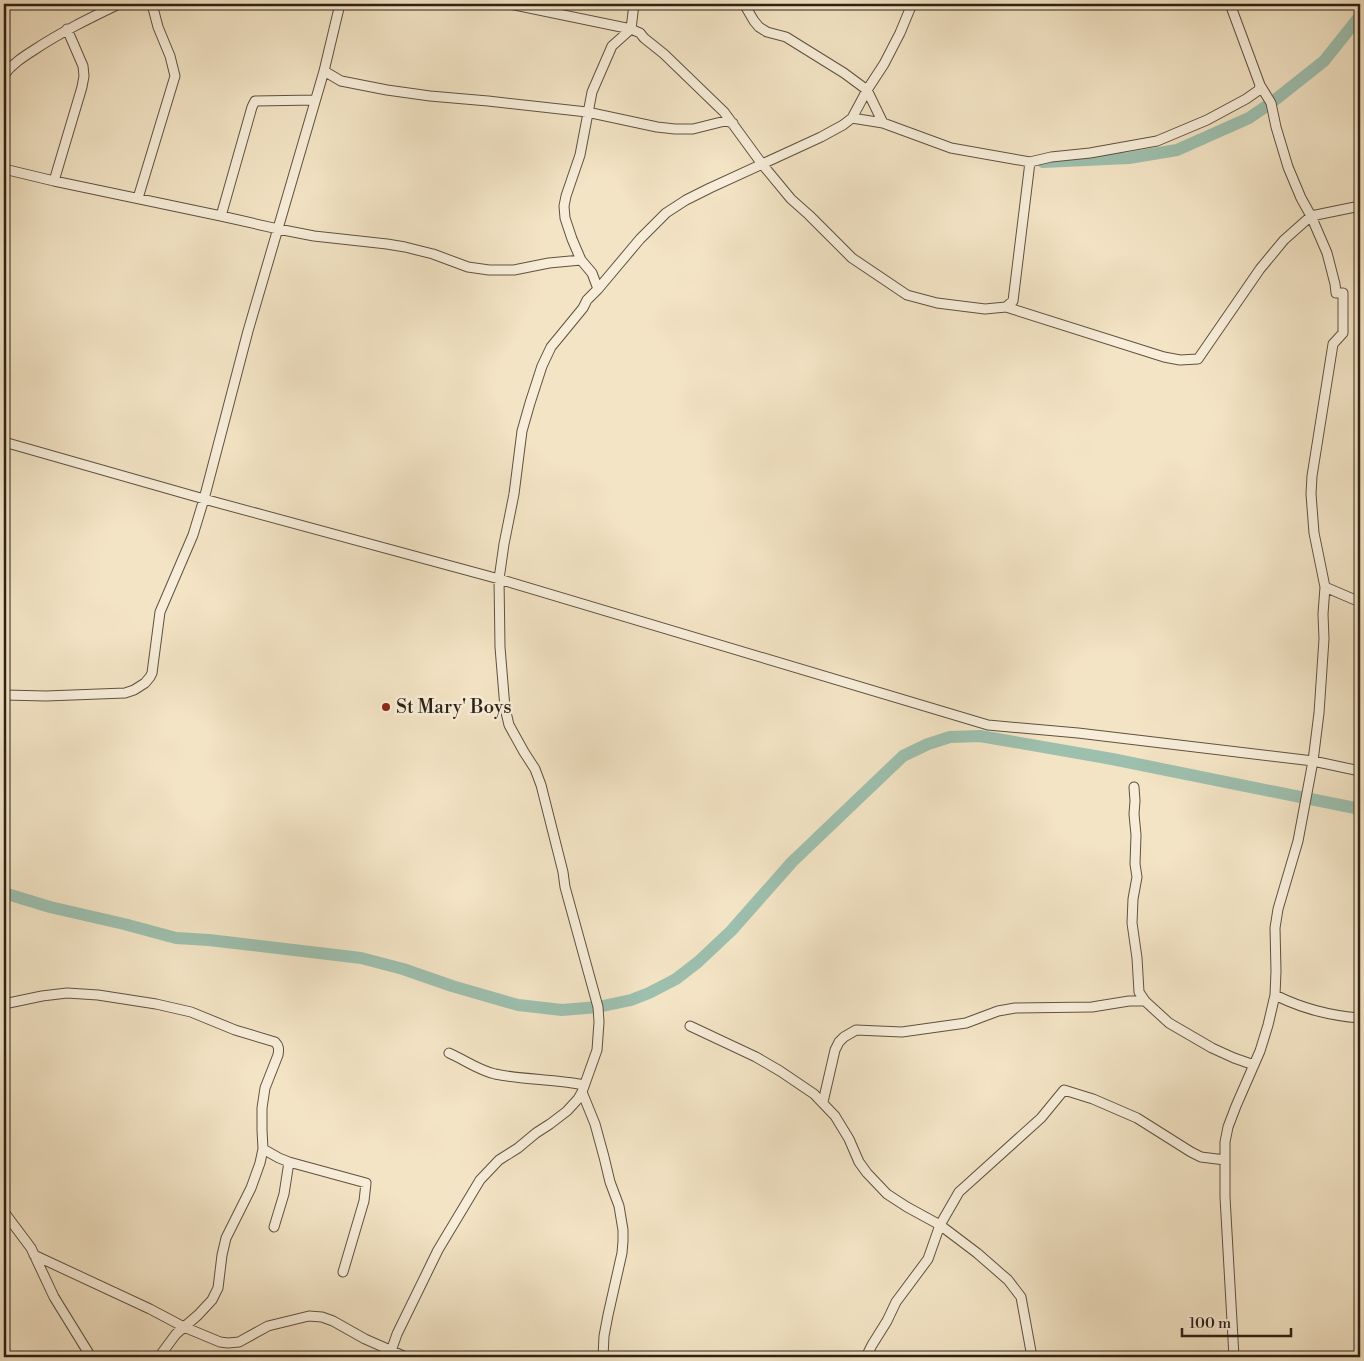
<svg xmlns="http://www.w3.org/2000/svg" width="1364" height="1361" font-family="'Libre Bodoni',serif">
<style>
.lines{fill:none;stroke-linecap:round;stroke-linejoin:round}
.river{stroke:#9dbfae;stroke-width:12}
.minor-casing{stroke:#5e5240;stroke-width:11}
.minor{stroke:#f7edd9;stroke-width:9}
.poi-dot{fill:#8f2418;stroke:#f7edd9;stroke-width:2}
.labels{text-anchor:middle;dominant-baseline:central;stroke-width:5;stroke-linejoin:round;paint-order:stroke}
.poi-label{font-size:19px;fill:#2d2114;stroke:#f7edd9;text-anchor:start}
</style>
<rect width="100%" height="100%" fill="#f3e4c5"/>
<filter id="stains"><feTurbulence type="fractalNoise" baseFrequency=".004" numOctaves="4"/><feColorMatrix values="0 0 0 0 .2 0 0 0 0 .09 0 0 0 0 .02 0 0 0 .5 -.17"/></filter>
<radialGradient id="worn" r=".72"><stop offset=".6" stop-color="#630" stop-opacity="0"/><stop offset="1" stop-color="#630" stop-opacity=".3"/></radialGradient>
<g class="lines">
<path class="river" d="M1043,162l86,-4 48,-8 72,-32 22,-15 53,-42 36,-45
M4,893l46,14 74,17 52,14 33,2 152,18 42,11 49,17 66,19 44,5 36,-3 33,-7 18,-7 27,-14 22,-17 33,-31 61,-69 111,-106 25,-12 22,-7 30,-1 132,23 248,50"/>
<defs>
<path id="minor" d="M510,4l121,25 -19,17 -20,46 -12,63 -14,41 -2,10 1,12 7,21 9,21 11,13 6,16
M634,4l-3,25 9,4 4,5 20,16 60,58 38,52 29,35 18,16 43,43 55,37 30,8 48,6 21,-2 7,-6 17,-139
M744,4l10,17 5,6 8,5 19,5 58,36 23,17 16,33
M324,71l17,10 46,9 43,6 58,5 99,11 70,15 18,2h18l32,-8 8,2
M4,75c8,-11 19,-18 30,-25 27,-18 56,-32 85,-46
M852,118l31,5 68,25 79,14 21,-5 39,-4 67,-12 50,-21 39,-21 13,-9 1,-5 -30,-81
M4,169l50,12 167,35 57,13 36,7 73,8 18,3 28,7 35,13 21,3h25l35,-7 32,-3
M54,181l28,-94 2,-11 -1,-10 -16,-37
M138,198l37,-122 -5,-20 -12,-29 -6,-23
M221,216l31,-109 3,-6 60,-1
M1006,307l158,50 16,3 18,-1 62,-90 24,-29 27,-24 49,-10
M4,442l200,57 295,80 489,146 90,8 235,28 47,10
M1325,587l35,15
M4,695l42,1 79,-3 9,-3 11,-7 5,-6 2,-4 8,-61 33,-77 11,-36 44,-168 76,-260 16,-67
M1134,787l1,14 -1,13 2,21 -1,29 2,13 -4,22 -1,24 5,35 2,34 6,9 24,22 43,25 22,10 20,7
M1275,995c26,13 57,21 85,23
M4,1004l38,-8 25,-3 31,2 58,9 35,8 44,18 40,12c4,4 4,7 3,13l-13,33 -3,20v22l1,19 -3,14 -9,25 -25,50 -4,17 -4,33 -6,12 -14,15 -22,19 -17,23
M690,1026l66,31 24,14 34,23 21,22 14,23 10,23 8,11 20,21 20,13 33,18 37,28 31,27 13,17 11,60
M449,1053c16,7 29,17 46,21 29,6 60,5 89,11
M582,1092l13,32 9,33 6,25 9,24 4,24v11l-1,12 -14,62 -4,21 -1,21
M823,1102l12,-52 4,-8 5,-5 12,-7 46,2 64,-9 32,-12 17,-3 77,-1 37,-6h16
M263,1149l16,9 10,4 77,21 -2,18 -21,71
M4,1212l27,36 23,49 37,60
M274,1227l10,-33 5,-32
M34,1255l116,54 34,18 36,15 8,1 11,-1 29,-16 41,-10 13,1 11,4 32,18 41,18
M389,1357l8,-23 41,-84 42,-70 19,-20 19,-12 18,-15 14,-9 17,-13 11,-12 4,-7 15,-42 2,-28 -1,-15 -33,-120 -2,-15 -22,-87 -6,-16 -11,-17 -15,-27 -4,-17 -5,-61 -1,-68 5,-35 10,-50 8,-63 8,-28 12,-37 9,-19 32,-39 4,-8 11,-11 42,-50 26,-26 20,-13 24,-12 111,-51 22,-12 9,-7 15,-28 17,-26 16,-31 12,-29
M866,1357l6,-12 15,-24 9,-19 32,-43 12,-34 19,-33 82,-74 23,-28 29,9 44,19 54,34 10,5 24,3
M1234,1357l-9,-160v-55l3,-15 8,-21 24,-55 8,-26 7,-30 1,-24 -1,-43 3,-19 20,-68 15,-80 6,-48 5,-74 -1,-25 2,-27 -11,-54 -3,-39 1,-18 21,-132 10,-11v-40h-7l-1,-9 -8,-31 -16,-37 -10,-18 -13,-31 -12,-40 -5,-24 -11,-18"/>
</defs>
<use href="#minor" class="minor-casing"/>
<use href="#minor" class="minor"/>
</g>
<circle class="poi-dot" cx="386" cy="707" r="5"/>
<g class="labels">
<g class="poi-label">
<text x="396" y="707">St Mary' Boys</text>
</g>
</g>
<rect width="1364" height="1361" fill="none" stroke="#f3e4c5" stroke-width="20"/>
<rect x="5" y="5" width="1354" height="1351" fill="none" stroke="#2d2114" stroke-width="2.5"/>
<rect x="10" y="10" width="1344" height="1341" fill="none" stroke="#2d2114"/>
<path d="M1182 1328v8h109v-8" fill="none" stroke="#2d2114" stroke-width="2.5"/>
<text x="1189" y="1328" font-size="15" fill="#2d2114" stroke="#f7edd9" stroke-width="4" paint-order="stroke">100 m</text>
<rect width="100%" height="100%" filter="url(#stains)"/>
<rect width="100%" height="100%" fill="url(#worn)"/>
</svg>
